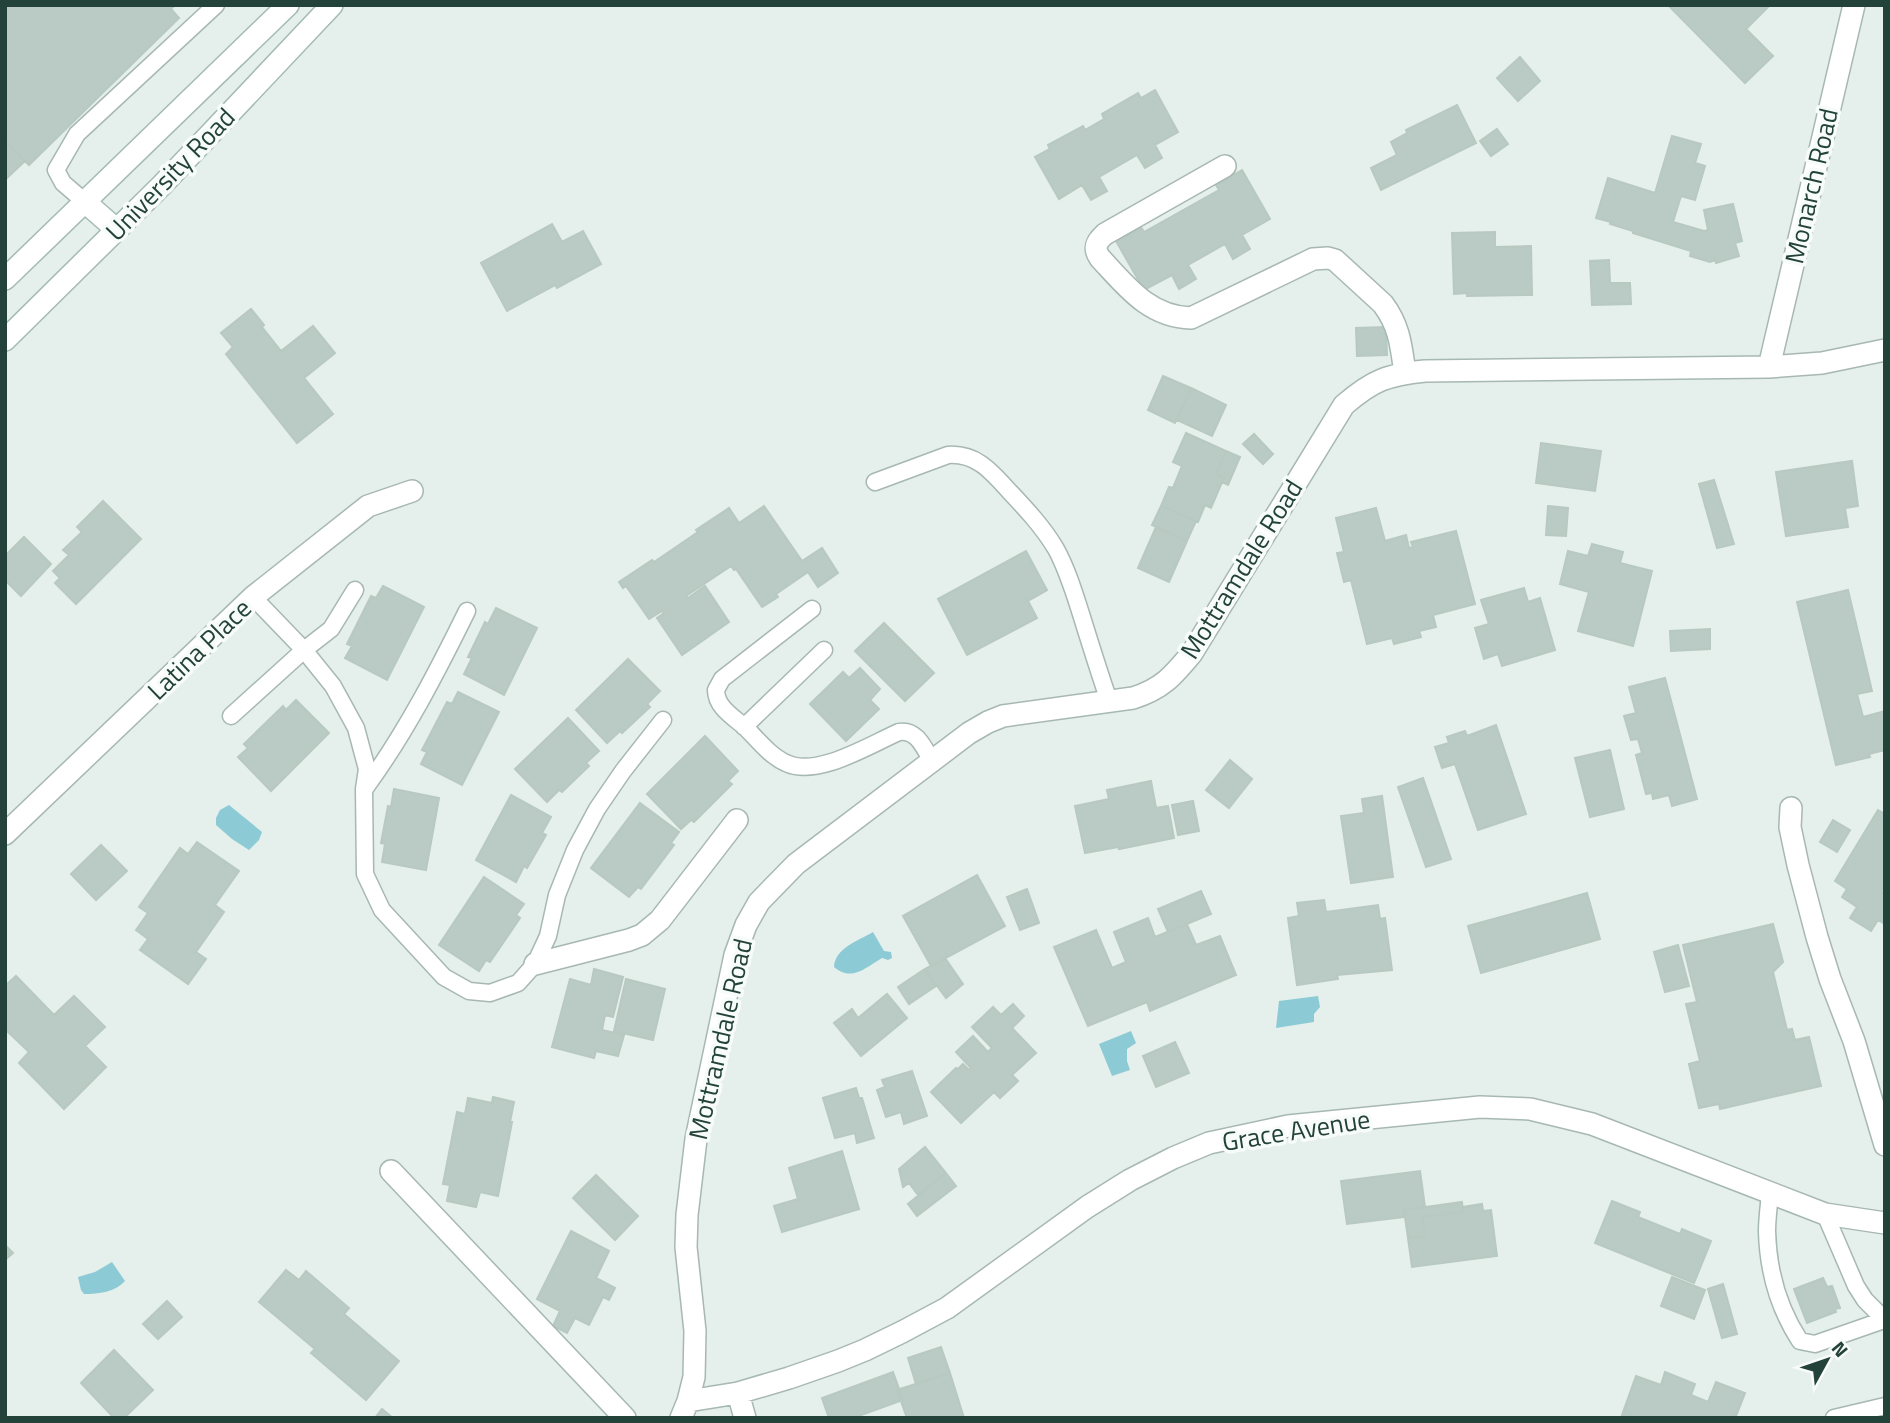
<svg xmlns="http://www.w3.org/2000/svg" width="1890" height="1423" font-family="'Titillium Web',sans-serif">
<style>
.water{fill:#8ccbd5}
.building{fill:#bacac4;stroke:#b7c9c1;stroke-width:2}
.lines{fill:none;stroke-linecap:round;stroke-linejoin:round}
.lane-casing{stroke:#a7b8b2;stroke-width:19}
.street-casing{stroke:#a7b8b2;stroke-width:24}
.secondary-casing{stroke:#a3bbb2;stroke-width:24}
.lane{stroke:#fff;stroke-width:16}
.street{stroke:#fff;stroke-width:21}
.secondary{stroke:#fff;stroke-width:21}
.labels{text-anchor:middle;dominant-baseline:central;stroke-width:7;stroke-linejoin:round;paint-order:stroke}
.street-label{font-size:26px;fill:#234239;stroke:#f7fbf9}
</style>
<rect width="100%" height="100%" fill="#e5efeb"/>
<path class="water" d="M229,805l33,27 -3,8 -10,10 -17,-11 -16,-14v-7l4,-8z
M873,932l11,19 7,1 1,6 -4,2 -6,-2c-17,10 -30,24 -48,9 1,-19 24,-26 39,-35z
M1318,996l2,11 -6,7v8l-38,6 3,-27z
M1131,1031l5,12 -9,6v12l3,9 -18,6 -13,-32z
M112,1262l13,19c-10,11 -26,13 -41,13l-3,-4 -3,-13 17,-5z"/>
<path class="building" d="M5,5h170l-4,4 8,9 -150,147 -24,-25z
M1668,5h102l-24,24 27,27 -28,27z
M1520,57l20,24 -22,20 -21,-23z
M1155,90l23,42 -23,13 7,13 -17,10 -8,-13 -38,22 8,14 -16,9 -9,-15 -23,14 -24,-42 15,-8 -2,-4 35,-19 2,4 19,-11 -2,-5 36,-21 3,5z
M1457,105l19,38 -95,47 -10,-22 26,-13 -6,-13 16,-9 -1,-3z
M1497,129l11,15 -17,12 -11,-15z
M1672,136l29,8 -6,19 10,3 -10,34 -14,-4 -8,26 31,9 4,-1 -4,-20 29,-6 9,37 -7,2 4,13 -23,7 -1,-3 -5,2 -20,-6 1,-5 -58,-18v-2l-23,-7 1,-2 -15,-4 12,-40 47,15z
M5,140l20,21 -20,19z
M1242,170l28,49 -28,16 8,14 -17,10 -8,-15 -37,21 8,14 -17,10 -7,-14 -28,15 -28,-49 25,-14 3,5 75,-42 -3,-5z
M552,224l10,18 21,-11 18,33 -44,24 -2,-3 -48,26 -26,-48z
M1495,232v15l36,-1 1,49 -65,1v-3l-13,1 -2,-61z
M1609,260l1,23h20l1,21 -39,1 -2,-44z
M251,309l13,16 -2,2 19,24 32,-25 22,27 -31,25 29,36 -36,29 -71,-89 7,-7 -12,-14z
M1386,327l1,28 -30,1 -1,-28z
M1163,376l28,12 -16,35 -27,-13z
M1191,388l35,17 -14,31 -35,-16z
M1186,433l40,18 -10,23 8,4 -2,4 -11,26 -6,-3 -7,17 -37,-16 8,-19 4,1 9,-22 -9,-4z
M1254,434l19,20 -10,10 -20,-20z
M1541,443l60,8 -6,40 -59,-8z
M1226,451l14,6 -12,28 -6,-3 2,-4 -8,-4z
M1852,461l6,45 -13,2 3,19 -62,9 -10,-64z
M1714,480l20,64 -17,4 -18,-64z
M103,501l38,38 -65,65 -21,-21 5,-5 -7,-7 16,-16 -6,-5 19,-18 -5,-5z
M764,506l38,55 20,-13 16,25 -20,14 -10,-15 -32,22 2,3 -16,10 -26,-38 -2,1 -3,-4 -45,30 2,2 17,-12 24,36 -47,33 -25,-37 7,-5 -2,-2 -13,8 -23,-33 -3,2 -4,-6 33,-22 2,2 44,-30 -2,-2 33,-22 10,15z
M1161,506l35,15 -9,20 -35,-16z
M1548,506l20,2 -2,28 -20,-1z
M1376,508l9,33 21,-6 3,13 4,-1 -2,-5 45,-11 19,73 -42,11 3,12 -17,4 2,6 -27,7 -2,-6 -25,6 -16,-64 -7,2 -7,-29 7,-1 -8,-34z
M1156,527l31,14 -18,41 -31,-14z
M24,537l27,27 -30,32 -16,-16v-24z
M1592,544l31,8 -3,11 32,8 -19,75 -55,-15 11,-39 -29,-8 8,-33 20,5z
M1026,551l21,39 -19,11 9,17 -70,37 -29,-56z
M383,586l41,21 -37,73 -42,-22 7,-12 -5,-2 24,-48 5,2z
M1524,588l4,14 12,-4 15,52 -53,16 -4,-12 -14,5 -9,-31 14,-4 -8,-24z
M1848,590l24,101 -15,3 6,23 22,-6v39l-16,4 1,3 -34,8 -39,-163z
M496,608l41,20 -33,67 -40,-21 8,-16 -4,-1 17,-35 3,2z
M884,623l50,50 -29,28 -50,-50z
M1710,629v20l-39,2 -1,-20z
M628,659l32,32 -13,13 3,3 -28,26 -2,-2 -13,12 -31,-33z
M860,668l20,21 -10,11 9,9 -33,32 -36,-37 33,-32 6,6z
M1665,678l32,121 -25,7 -3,-11 -16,4 -1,-6 -6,1 -10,-39 6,-2 -4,-14 -7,1 -7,-24 12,-3 -7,-26z
M458,692l41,20 -37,73 -41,-21 6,-12 -5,-2 25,-48 5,2z
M296,700l33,33 -58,58 -33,-34 10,-9 -4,-4 39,-38 3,4z
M568,718l31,33 -13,12 3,3 -27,26 -3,-2 -12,12 -32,-33z
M1496,725l30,89 -48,16 -23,-66 -13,4 -7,-21 14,-4 -2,-6 18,-6 2,5z
M705,736l33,35 -10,10 4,3 -38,38 -3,-2 -10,9 -34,-35z
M1610,750l14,59 -34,8 -15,-59z
M1230,760l22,19 -23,29 -23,-18z
M1423,778l28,81 -25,8 -28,-80z
M1151,781l5,27 12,-2 6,32 -55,11 -1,-2 -33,6 -10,-47 34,-7 -2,-9z
M394,789l45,9 -13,72 -44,-8 3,-18 -4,-1 7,-37 3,1z
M511,795l40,22 -9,16 4,2 -19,33 -3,-2 -8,16 -40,-22z
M1382,796l11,81 -42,6 -10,-67 23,-3 -2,-14z
M1193,801l6,30 -21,4 -6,-30z
M640,803l39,29 -8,11 3,2 -33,44 -3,-2 -9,10 -38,-29z
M1878,810l7,4v71l-4,6 4,3v30l-7,-4 -7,11 -21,-13 7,-11 -15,-10 5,-8 -12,-8z
M1833,820l17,10 -13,22 -17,-10z
M197,842l42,29 -24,34 9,7 -28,40 10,7 -18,25 -48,-34 8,-11 -12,-9 12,-17 -9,-6 41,-59 8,6z
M101,845l26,26 -31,29 -25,-26z
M977,875l28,51 -74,40 -28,-50z
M484,877l40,27 -8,11 4,3 -30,44 -4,-2 -7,11 -40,-26z
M1027,889l12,34 -19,7 -13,-33z
M1201,891l10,23 -43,18 -10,-23z
M1587,893l13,46 -119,34 -13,-47z
M1324,900l2,12 52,-7 2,14 5,-1 7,52 -55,5 1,4 -41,6 -9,-67 11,-2 -2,-13z
M1148,918l7,19 32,-13 9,21 24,-9 16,39 -86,36 -3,-9 -59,24 -34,-79 42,-17 16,38 14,-6 -12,-30z
M1773,924l10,38 -10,10 14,58 5,-1 3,11 14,-3 12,49 -101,23 -1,-5 -20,4 -10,-44 11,-3 -14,-57 11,-2 -14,-57z
M1678,945l11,41 -24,6 -11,-40z
M945,958l18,26 -17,14 -21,-29z
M594,969l29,8 -10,40 -8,-2 -3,15 22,5 -6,21 -22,-5 -2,7 -42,-11 18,-68 21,6z
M925,969l11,17 -27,18 -11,-17z
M16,976l38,39 20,-19 31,31 -20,19 21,21 -42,42 -45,-46 10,-11 -24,-23v-43z
M626,979l39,10 -12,51 -39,-9z
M887,994l20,24 -46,38 -27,-33 18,-14 6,9z
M1013,1004l11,12 -12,12 24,25 -24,22 6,6 -18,17 -6,-6 -33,31 -30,-31 25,-24 2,1 5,-5 6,6 2,-2 -15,-16 17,-16 15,16 4,-4 -20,-21 21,-20 8,8z
M1175,1042l14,31 -33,14 -13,-31z
M912,1071l15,45 -23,8 -3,-12 -15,5 -9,-27 8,-3 -3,-7z
M856,1088l3,10h3l12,40 -17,5 -2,-10 -20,5 -12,-40z
M493,1097l21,5 -4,20h2l-14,74 -18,-4 -4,15 -29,-6 3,-16 -7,-1 14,-72 8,2 3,-16 24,5z
M925,1147l21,26 -28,22 -9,-12 -6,4 -4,-18z
M842,1151l17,58 -77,23 -8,-26 24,-7 -9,-31z
M1420,1171l5,36 -21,3 1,7 -58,7 -6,-43z
M946,1173l10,13 -39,30 -9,-12z
M596,1175l42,41 -23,24 -42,-42z
M1612,1201l28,11 -2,5 42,17 2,-5 29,12 -17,42 -99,-40z
M1462,1202l1,10 -41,5 3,19 -17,2 -4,-28z
M1482,1204l1,7 8,-1 6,46 -85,11 -4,-29 17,-2 -3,-19 41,-5 -1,-5z
M571,1231l38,20 -13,27 19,10 -6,12 -6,-3 -14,28 -14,-7 -8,15 -14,-7 7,-15 -23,-12z
M5,1245l8,8 -8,7z
M286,1270l13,10 7,-9 43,37 -5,6 55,47 -33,39 -55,-47 4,-4 -56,-47z
M1672,1277l33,13 -11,29 -33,-13z
M1823,1278l4,9 5,-1 8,22 -5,1 1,3 -29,11 -13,-34z
M1723,1284l14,50 -15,4 -14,-49z
M167,1301l15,16 -24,22 -15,-15z
M941,1347l9,26 -34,11 -8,-26z
M114,1350l39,40 -29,28h-10l-33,-35z
M893,1372l10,28 -50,18h-24l-7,-20z
M1665,1372l30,12 -4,11 17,7 8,-20 29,11 -9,23 -2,-1 -1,3h-112l15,-42 25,9z
M950,1373l14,45h-57l-10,-28z
M382,1409l11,9h-18z"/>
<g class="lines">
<defs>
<path id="lane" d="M85,202l-22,-19 -7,-13 21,-36 139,-129
M875,482l73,-27c28,-2 43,16 61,36 17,18 34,36 47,58 11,20 18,43 25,65 9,29 18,58 28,87
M253,597l51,53 29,36 23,42 11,41 -3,20 1,85 17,36 62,67 25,14 21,2 28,-10 17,-19 13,-28 9,-41 18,-45 22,-41 26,-38 40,-51
M812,609l-90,70 -6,11c0,17 17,27 29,37 12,12 25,29 41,36 31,15 83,-18 113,-31 18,-3 25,16 33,29
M231,716l73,-66 27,-21 24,-39
M744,727l80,-77
M366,787c40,-55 71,-115 101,-176
M1770,1193c-1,12 -3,26 -3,38 1,39 12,78 33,110l15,3 69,-24
M1825,1214l31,72 9,14 20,20
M1834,1418l51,-12"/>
<path id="street" d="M1225,166l-120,68c-9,8 -12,14 -5,24 26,28 49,59 91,60l122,-59 15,-1 7,2 48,44c17,23 18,42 22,69
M1769,367l85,-362
M1791,808l-1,19 8,38 19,72 13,42 24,62 31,104
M5,834l248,-237 115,-91 44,-15
M535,964l94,-24 13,-5 18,-15 77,-100
M391,1171l234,247
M738,1393l7,25
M688,1401l6,-24 1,-46 -9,-84 1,-32 9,-76 39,-184 11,-30 13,-23 37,-38 173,-131 19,-11 15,-6 130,-18c29,-9 40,-22 59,-45l152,-248c29,-25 43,-30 81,-34l344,-4 53,-4 63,-13
M681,1418l7,-17 50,-8 51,-15 49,-17 27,-11 37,-18 45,-24 140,-101 43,-27 43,-22 36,-15 79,-17 192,-19 50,2 62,15 233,90 60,9"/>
<path id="secondary" d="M85,202l32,28
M5,279l283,-274
M5,340l157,-155 170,-180"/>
</defs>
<use href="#lane" class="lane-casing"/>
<use href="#street" class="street-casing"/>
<use href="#secondary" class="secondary-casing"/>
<use href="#lane" class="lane"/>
<use href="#street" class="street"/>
<use href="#secondary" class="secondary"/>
</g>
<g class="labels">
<g class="street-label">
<text transform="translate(170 174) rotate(-46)">University Road</text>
<text transform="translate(1811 186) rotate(-77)">Monarch Road</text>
<text transform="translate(1241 569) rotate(-58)">Mottramdale Road</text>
<text transform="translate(199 649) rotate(-44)">Latina Place</text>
<text transform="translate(720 1039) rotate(-77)">Mottramdale Road</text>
<text transform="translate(1296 1130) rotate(-9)">Grace Avenue</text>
</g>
</g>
<rect width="1890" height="1423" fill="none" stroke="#234239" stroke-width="14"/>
<g transform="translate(1827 1360) rotate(50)" stroke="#f7fbf9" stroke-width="5" paint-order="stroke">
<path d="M0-5L12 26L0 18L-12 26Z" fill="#234239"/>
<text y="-10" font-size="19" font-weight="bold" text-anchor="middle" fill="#234239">N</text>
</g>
</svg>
